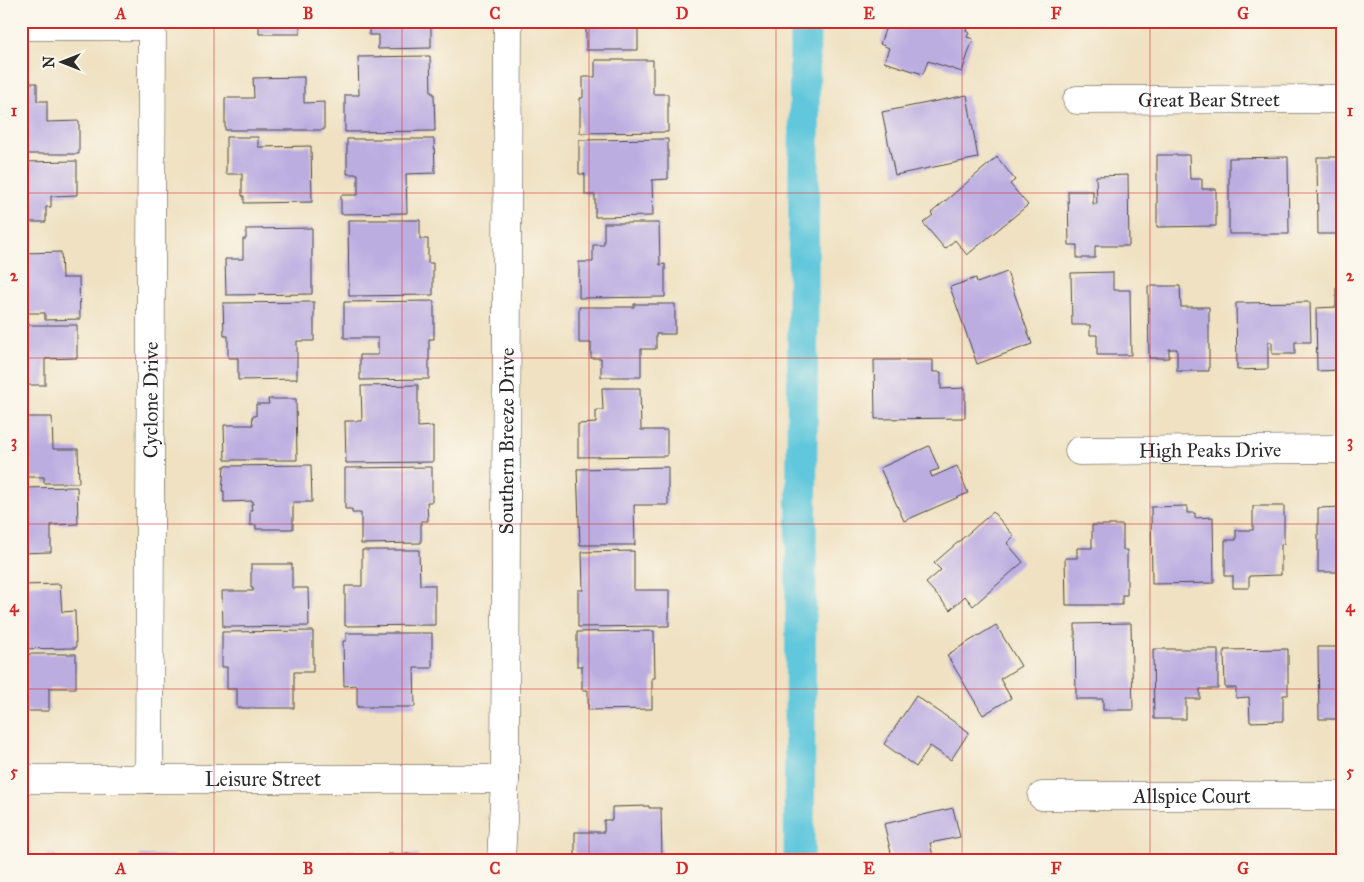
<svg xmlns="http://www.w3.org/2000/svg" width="1364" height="882" font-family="'IM FELL Great Primer',serif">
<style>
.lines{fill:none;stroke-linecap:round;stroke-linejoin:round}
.canal{stroke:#60c7dc;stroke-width:31}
.building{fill:#bcade1}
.minor-casing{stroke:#484642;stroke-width:29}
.minor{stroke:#fff;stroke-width:28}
.grid{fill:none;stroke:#d62828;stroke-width:1;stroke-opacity:0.55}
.labels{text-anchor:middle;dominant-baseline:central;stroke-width:5;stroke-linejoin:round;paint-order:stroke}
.street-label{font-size:20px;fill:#2b2b2b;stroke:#fbf7ec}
.neatline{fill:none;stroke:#d62828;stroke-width:2}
.grid-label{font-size:16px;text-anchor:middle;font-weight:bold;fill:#d62828}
</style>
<rect width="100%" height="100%" fill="#fbf7ec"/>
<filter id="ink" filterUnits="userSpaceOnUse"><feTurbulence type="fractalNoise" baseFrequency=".02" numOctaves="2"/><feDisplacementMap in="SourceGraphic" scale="10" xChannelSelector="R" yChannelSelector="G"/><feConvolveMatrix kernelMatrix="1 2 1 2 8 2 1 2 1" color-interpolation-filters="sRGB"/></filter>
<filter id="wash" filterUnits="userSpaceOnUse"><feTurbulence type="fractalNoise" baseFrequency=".0096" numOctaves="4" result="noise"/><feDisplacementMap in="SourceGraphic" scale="20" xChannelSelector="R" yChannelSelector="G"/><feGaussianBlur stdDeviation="1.12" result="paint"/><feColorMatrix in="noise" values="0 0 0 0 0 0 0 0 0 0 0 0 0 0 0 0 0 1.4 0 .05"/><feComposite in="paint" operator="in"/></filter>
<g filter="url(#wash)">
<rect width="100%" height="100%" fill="#efe1c1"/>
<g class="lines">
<path class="canal" d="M799,861l6,-840"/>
</g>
<g id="blocks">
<path class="building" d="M259,21h41v13h-41z
M369,21h62v27l-53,1v-14h-9z
M586,21h52v29h-52z
M888,21h81l-3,10 3,2 -2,4 6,2 -11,33 -34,-11 -5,13 -39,-12 5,-14 -9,-4z
M430,56l1,37h3l1,38 -90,1v-37h14l-1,-38z
M595,60h58v34h15v38l-88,1v-35h3v-21h12z
M304,77v26l20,-1v28h-99v-32h29l-1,-20z
M21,83h16v18h10v21l32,-1v33h-58z
M967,95l11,63 -83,17 -13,-63z
M226,137h32v10l53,-1 1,56 -68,1v-7h-2v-22h-16z
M347,139h87l1,34 -29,1 1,39 -66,1v-19h17v-21h-11z
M668,139v40l-16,1 1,36 -58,1v-22h-10v-21h-6v-34z
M1157,155h32l1,24h12v10h14v37l-59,1z
M997,157l18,23 -5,4 18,21 -61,50 -12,-15 -10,9 -22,-26 10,-8 -2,-2z
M1288,157l1,77h-60v-76z
M1317,157h26v77h-25z
M77,161v34l-26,1v11h-5v15h-25v-60z
M1128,175l1,71h-34v12h-18v-13h-8l-1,-54h25v13h4l-1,-28z
M348,220h72v19h8v24h5v32l-84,1z
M604,223h55l1,42 5,-1v33l-86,1v-36h14v-17h11z
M312,228v66l-86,1 -1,-36h18v-20h3v-10z
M61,252l1,26h17l1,41 -35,1v-7h-24v-60z
M1007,272l25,72 -55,20 -27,-77 26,-9 1,5z
M1113,272v18h17l1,65h-34v-20h-7v-10h-18l-1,-52z
M1148,286h32l1,21h28v64h-32v-22h-8v9h-20z
M1336,287h7v83l-26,1 -1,-63 20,-1z
M434,301v38h-5v40l-69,1v-25h18v-17h-34v-36z
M314,302v39h-17v38l-59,1v-22h-10v-22h-4l-1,-33z
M1310,302l1,40h-16v12h-23v-12h-4v27l-31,1 -1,-67z
M634,304h41v30h-19v15h-15v28h-40v-19h-10v-15h-12v-36h55z
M21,325h56v33l-32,1v26h-24z
M874,360h59v12h8v17l24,-1v30l-90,1z
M418,385v42l15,-1v36l-87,1 -1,-42h17l-1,-35z
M602,388h38l1,42h26v26l-89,1v-33l18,-1v-13h7z
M268,399h28l1,61h-72l-1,-35h29l-1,-9h4v-12h13z
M21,417h31l1,32h25l1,34h-35v-6h-23z
M929,446l10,23 -9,3 2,5 25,-11 11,27 -64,28 -24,-53z
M311,465l1,37h-19v27h-37v-4h-6v-15h2l-1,-6h2v-3l-29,1v-11h-2l2,-25z
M432,467v35h-5l1,19h-7v22l-60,1v-31h-9v-4h-7v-41z
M668,467v38h-34l1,40h-55l-3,-76z
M77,487l1,37 -27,1v27l-30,1v-65z
M1187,506v7h8v5l18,-1 1,66 -62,1 -1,-77z
M1253,506h31v38l-3,1v30l-32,1v12h-16v-12h-8v-36h11v-10h17z
M1343,507v87h-4l-1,-22h-20v-64z
M993,512l21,24 -7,7 16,19 -50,44 -8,-10 -15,14 -24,-27 15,-13 -7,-7z
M1092,525h31v25h4v45h-5v10h-56l-1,-47h12v-10h15z
M362,550h57l1,35h15v40l-90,1v-40h17z
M634,551v39h35v36l-91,1v-37h5l-1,-38z
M251,564h41v24h16l1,38 -86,1 -1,-36h31v-3h-2z
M60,584l2,28 13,-1 1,37 -55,1v-64z
M1131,623l2,87h-30v-11h-27l-1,-75z
M996,625l25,41 -21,13 11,19 -28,17 -36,-60z
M313,631v41h-19v36h-57v-19h-10v-22h-5v-35z
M654,631l1,47h-3v31l-64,1v-20h-6v-24h-5v-34z
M346,633h86v35h-18l1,39h-58v-22l-13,1 -1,-45h3z
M1318,647h25v72h-24z
M1153,649h65v40h-18v10h-14v20h-32z
M1288,649v46h-5v26l-33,1 -1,-25 -13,1v-10h-11l-1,-38z
M21,654h55v34h-27v23h-28z
M916,696l53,36 -18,28 -21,-14 -14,21 -32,-23z
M649,806v2h12l1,53h-87v-29h29v-12h8v-13z
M953,808l7,29 -30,6 4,18h-41l-9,-37z
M21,854h13v7h-13z
M46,854h9v7h-9z
M355,854v7h-35v-6z
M387,854h32v7h-32z
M139,855h35v6h-35z
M277,855h33l1,6h-33z
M181,856h34v5h-34z"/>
</g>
</g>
<g filter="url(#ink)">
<use href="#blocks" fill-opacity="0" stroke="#484642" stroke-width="1"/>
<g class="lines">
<defs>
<g id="minor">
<path d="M21,26h131"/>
<path id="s1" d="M1077,100l266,-1"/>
<path id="s2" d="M1079,451l264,-2"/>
<path id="s3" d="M21,779h484"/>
<path id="s4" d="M149,779l3,-758"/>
<path id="s5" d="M1042,796h301"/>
<path id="s6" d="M501,861l4,-82 3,-758"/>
</g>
</defs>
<use href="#minor" class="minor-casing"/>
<use href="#minor" class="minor"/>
</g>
</g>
<path class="grid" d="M214,21v840M402,21v840M589,21v840M776,21v840M962,21v840M1150,21v840M21,193h1322M21,358h1322M21,524h1322M21,689h1322"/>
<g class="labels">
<g class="street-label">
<text stroke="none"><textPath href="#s1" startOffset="132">Great Bear Street</textPath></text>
<text stroke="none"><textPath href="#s4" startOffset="379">Cyclone Drive</textPath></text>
<text stroke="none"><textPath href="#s6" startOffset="420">Southern Breeze Drive</textPath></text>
<text stroke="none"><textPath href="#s2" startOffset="131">High Peaks Drive</textPath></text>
<text stroke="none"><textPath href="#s3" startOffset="242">Leisure Street</textPath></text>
<text stroke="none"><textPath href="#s5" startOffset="150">Allspice Court</textPath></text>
</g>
</g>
<rect width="1364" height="882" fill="none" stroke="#fbf7ec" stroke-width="55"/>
<g transform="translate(62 62) rotate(270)" stroke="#fbf7ec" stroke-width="4" paint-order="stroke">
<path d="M0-4L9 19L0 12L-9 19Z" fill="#2b2b2b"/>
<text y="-8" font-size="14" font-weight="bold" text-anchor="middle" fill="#2b2b2b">N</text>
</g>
<rect x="28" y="28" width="1308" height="826" class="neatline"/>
<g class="grid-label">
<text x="121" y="19">A</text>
<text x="308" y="19">B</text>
<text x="495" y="19">C</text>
<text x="682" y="19">D</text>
<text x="869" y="19">E</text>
<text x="1056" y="19">F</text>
<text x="1243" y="19">G</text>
<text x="14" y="116">1</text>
<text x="1350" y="116">1</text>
<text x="14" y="281">2</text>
<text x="1350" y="281">2</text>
<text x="14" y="447">3</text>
<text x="1350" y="447">3</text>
<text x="14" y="612">4</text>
<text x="1350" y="612">4</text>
<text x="14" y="777">5</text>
<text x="1350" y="777">5</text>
<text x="121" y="874">A</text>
<text x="308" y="874">B</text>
<text x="495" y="874">C</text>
<text x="682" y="874">D</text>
<text x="869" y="874">E</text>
<text x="1056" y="874">F</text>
<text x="1243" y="874">G</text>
</g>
</svg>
